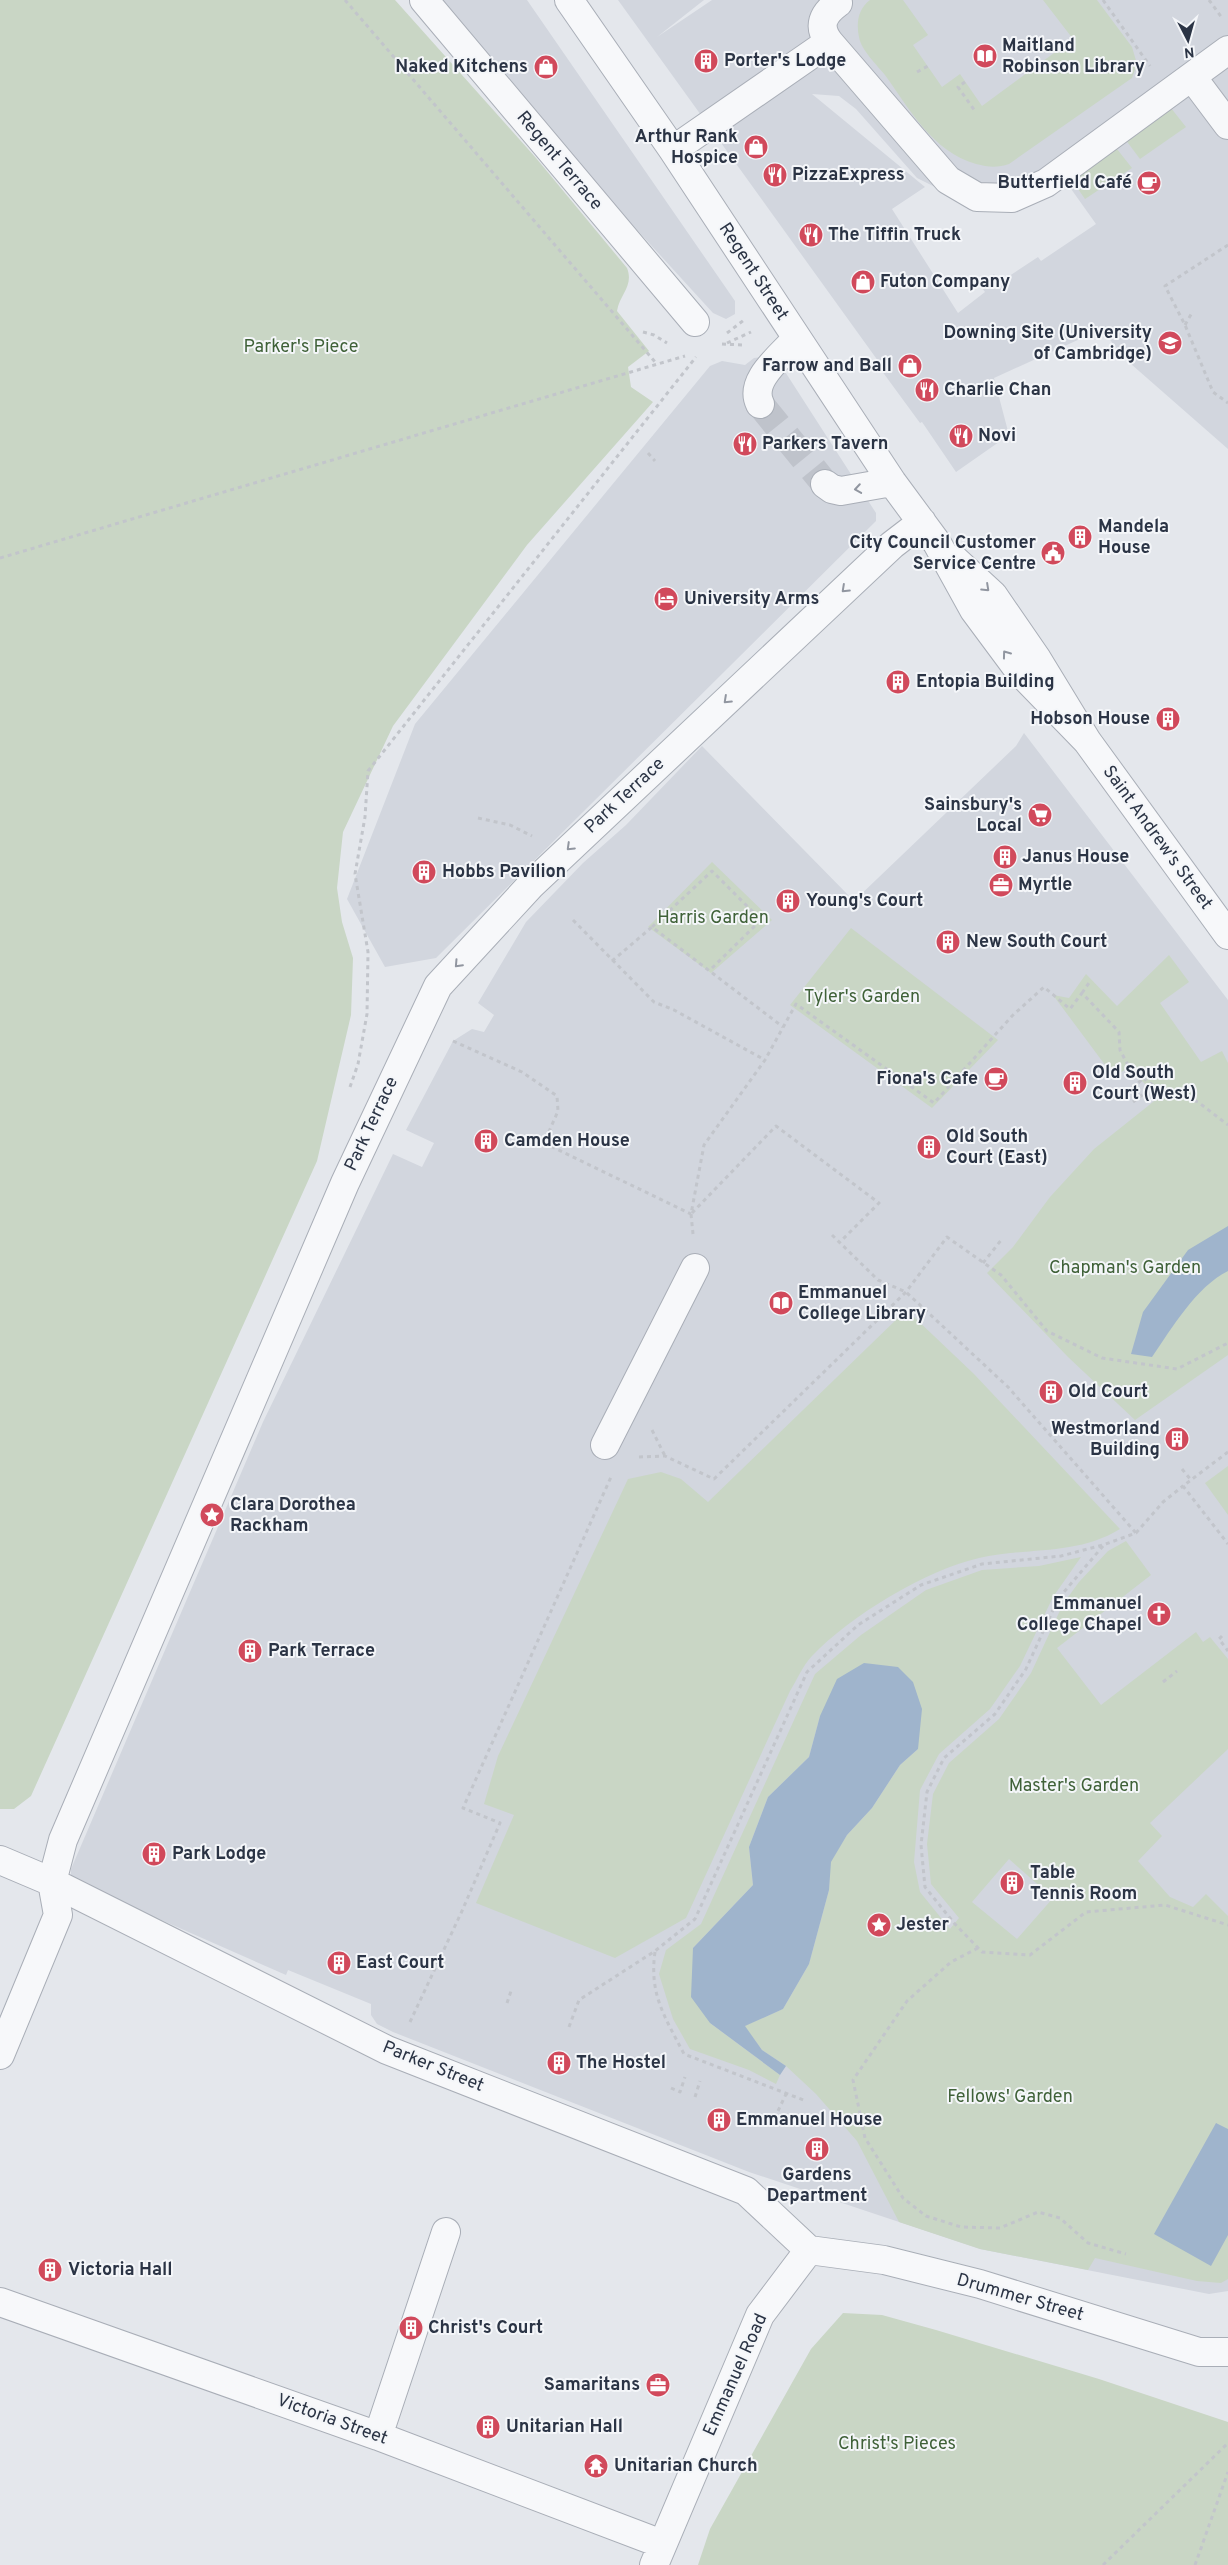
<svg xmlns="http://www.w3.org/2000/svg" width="1228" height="2565" font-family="Overpass,sans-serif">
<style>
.built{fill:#d2d6de;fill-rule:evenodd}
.green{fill:#c9d6c5;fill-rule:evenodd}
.water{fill:#9fb4cc}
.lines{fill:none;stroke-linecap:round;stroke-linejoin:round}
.minor-tunnel{stroke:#bfc3cb;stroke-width:28;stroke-dasharray:28 14;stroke-linecap:butt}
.minor-casing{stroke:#a9aeb7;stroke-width:30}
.path{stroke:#c2c5cb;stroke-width:3;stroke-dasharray:4 4;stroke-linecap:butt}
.minor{stroke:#f7f8fa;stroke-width:28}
.oneway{stroke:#9196a0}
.labels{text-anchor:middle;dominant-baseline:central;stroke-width:4;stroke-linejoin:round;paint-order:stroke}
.poi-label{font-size:18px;font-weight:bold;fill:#2b3445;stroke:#f4f6f9;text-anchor:start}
.street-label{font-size:18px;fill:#2b3445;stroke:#f4f6f9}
.park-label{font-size:18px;fill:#3f6138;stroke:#f4f6f9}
</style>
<rect width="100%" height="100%" fill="#e4e7ec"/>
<path class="built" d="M427,0h100l208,301v13l-9,5 -13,-6z
M618,0h86l-47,37 55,-37h516v449l-105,-92 -21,-28 -108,49 15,57 -53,37 -34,-50 -2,1 -41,-56 2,-2zM812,94l27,2 17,13 61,69 60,30 87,-29 32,45 -55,37 -3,-4 -38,25 -6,-8 -15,10 6,8 -27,21 -66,-104 33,-22z
M763,357l19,10 94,146v8l-440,437 -51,9 -38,-68 68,-175 295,-358 12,-5 23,4 9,-7z
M1024,733l204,267v1291l-19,3 -229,-45 -231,-77 -356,-140 -16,-8 -6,-9v-11l-83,-34 -2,5 -177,-78 -38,-20v-8l192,-447 130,-268 29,13 12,-24 -28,-13 47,-89 19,-12 12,3 10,-17 -16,-12 48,-81 57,-59 43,-38 76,-79 152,155 162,-155z"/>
<path class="green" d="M0,0h395l141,158 91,110c7,18 -7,26 -10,43l32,40 -21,16 3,20 22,15 -126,143 -134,181 -50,106 -6,56 5,34 11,36 -2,57 -34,146 -286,635 -17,13h-14z
M870,0h33l25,35 -15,10 29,42 18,-13 22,32 91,-67 -30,-39h54l35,47 5,17 -5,14 -123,86c-12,4 -21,3 -33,0 -44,-13 -66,-54 -91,-89 -8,-10 -24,-25 -26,-38 -3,-14 -1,-28 11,-37z
M1167,103l19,24 -46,32 -18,-24z
M1113,144l19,24 -47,31 -16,-23z
M712,862l60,58 -61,53 -63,-46z
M851,928l147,112 -66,68 -142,-103z
M1169,955l20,27 -29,21 41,59 21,-11 6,12v292l-93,65 -67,-63 -81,-84 26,-26 37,-50 44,-48 64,-51 -29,-31 -15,10 -61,-82 16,3 17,-24 31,32z
M901,1315l13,2 60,57 146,155c-44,27 -93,18 -141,29 -53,12 -129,58 -167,98 -9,9 -15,24 -22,35l-104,227 -71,40 -139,-55 38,-88 -30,-11 14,-48 130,-277 33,-7 20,7 27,23z
M1228,1466v49l-23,-32z
M1126,1541l25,34 -94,73 44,57 95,-73 7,10 7,-5 18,22v90l-78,74 12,13 -24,25 32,36 23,10 13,-13 22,22v363l-7,4 -24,-2 -102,-23 -7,12 -108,-21 -81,-27 -42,-81 -41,-47 -30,-28 -24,-16 -18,-24 39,-17 26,-45 20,-74 1,-28 17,-27 25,-27 28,-43 18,-16 -98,-33 -11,41 -41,40 -19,50 4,38 -60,63 17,75 70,52 -4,9 -27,-14 -59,-21 -17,-30 -14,-45 7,-24 35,-26 114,-250 46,-39 65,-45 56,-20 57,-4 42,-9 -28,40 -33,69 -30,43 -51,45 -19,36 -6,72 6,30 30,37 9,-11 -28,-34 -4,-40 6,-50 16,-31 50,-44 32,-46 32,-69 16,-22 29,-31zM1009,1859l44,39 -36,41 -45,-37z
M843,2313l39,2 54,15 163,49 129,43v143h-530l12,-36 101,-180z"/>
<path class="water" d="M1228,1226v45c-32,16 -56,57 -76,86l-21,-3 12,-42 45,-62z
M864,1663l34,4 15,15 9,27 -4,40 -18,16 -28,43 -25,27 -16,27 -2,28 -20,74 -26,45 -38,17 17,24 24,16 -6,9 -70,-52 -19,-26 2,-49 60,-63 -4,-38 19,-50 41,-40 11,-41 17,-37z
M1216,2123l12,6v106l-17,31 -57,-32z"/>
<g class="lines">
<path class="minor-tunnel" d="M760,404l65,80"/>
<defs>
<path id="minor" d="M424,0l271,322
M569,0l104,150 219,332 45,61 37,67 46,62 67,69
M829,42c-12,-16 -6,-28 9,-39l-3,-3
M1192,77l36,48
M673,150l156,-108 119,138 29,17 35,1 34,-15 182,-133
M760,404c-12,-24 22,-48 36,-65
M825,484l7,5 9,2 51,-9
M955,560l38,35 44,64 50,82 141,194
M605,1445l90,-177
M0,1860l52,22 335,168 359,141 63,59
M0,2055l58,-140 -6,-33 11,-42 282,-657 93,-197 93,-101 361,-340 30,-23
M809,2250l75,10 96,24 219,68h29
M0,2302l378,134 284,108
M378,2436l68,-204
M654,2565l106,-250 49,-65"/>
</defs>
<use href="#minor" class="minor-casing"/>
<path class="path" d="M345,0l311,363
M1103,0l47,66
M1209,0l13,18
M917,72l11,-6
M965,82l-7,5 17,24
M1228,245l-63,41 20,39 28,67 15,11
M1185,325l8,-14
M643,332l11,3 13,8
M727,333l17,-13
M727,343l24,-11
M722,344l21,1
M648,453l7,8
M0,558l685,-202
M478,818l32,7 22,11
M573,920l81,82 20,8 91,50
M652,927l60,-56 49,49 -51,50
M612,961l40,-34 131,100
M1082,993l9,-13
M453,1041l69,31 35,24 1,15 -14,32 147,71
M350,1087l8,-23 9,-50 1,-62 -13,-78 10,-57 3,-46 328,-414
M1126,1093l18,-15
M1133,1102l21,-16
M692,1213l84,-87 103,77 -39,39
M693,1234l-2,-20 13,-69 61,-85 31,-56 138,99 78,-87 32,-29 26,22 12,-16 37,39 1,18 9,17 25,19 44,16 30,23
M832,1235l46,45 28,12 102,95 128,146
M983,1263l19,-24
M652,1430l13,26
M1228,1452l-45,34 45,58
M639,1457l26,-1 49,23 192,-187 41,-55 54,38 46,56 55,27 75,11 51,-26
M1182,1469l9,11
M1103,1546l-45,53 -32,70 -31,45 -51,44 -17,34 -6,53 4,42 29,36 28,29 48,3 56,-43 79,-7 63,20
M1222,1636l-3,3 9,12
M1163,1682l14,-11
M978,1948l-27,14 -44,39 -54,79 12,58 38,60 23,18 35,11 39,1 38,-16 22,6 28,25 38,11
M655,1952c-6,43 10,65 29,102l122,47
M507,2003l5,-15
M410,2022l52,-111 38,-88 -37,-15 148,-331
M569,2027l10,-27 76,-49 40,-32 112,-247 51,-47 63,-40 61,-21 79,-8 42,-11 33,-12 27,-31 20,-16
M671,2088l9,4 5,-15
M695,2097l5,-16
M778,2111l8,-17
M1103,2565l125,-122
M1195,2565l33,-93"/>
<use href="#minor" class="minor"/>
</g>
<defs><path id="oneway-chevron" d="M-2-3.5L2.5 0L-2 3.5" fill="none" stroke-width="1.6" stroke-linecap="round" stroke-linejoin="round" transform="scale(1.25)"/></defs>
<g class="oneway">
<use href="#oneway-chevron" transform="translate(858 489) rotate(171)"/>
<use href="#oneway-chevron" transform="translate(986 588) rotate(43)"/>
<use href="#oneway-chevron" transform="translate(845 589) rotate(137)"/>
<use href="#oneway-chevron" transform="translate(1006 654) rotate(-126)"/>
<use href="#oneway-chevron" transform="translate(727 700) rotate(137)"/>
<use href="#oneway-chevron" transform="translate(570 847) rotate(136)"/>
<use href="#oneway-chevron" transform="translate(458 964) rotate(133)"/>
</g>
<defs>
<symbol id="library-disc" viewBox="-11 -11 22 22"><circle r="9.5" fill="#d1495b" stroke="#f4f6f9"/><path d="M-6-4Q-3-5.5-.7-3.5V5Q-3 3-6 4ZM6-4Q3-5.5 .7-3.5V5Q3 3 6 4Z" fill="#fff"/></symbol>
<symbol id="building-disc" viewBox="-11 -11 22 22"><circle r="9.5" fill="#d1495b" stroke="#f4f6f9"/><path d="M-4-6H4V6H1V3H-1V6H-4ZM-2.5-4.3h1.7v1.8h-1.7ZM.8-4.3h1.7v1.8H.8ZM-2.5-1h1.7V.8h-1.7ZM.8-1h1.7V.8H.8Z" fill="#fff"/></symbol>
<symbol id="shop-disc" viewBox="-11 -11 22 22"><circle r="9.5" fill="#d1495b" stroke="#f4f6f9"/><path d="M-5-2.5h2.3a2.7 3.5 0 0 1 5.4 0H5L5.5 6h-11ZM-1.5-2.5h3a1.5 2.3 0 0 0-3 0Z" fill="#fff"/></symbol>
<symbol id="restaurant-disc" viewBox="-11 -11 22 22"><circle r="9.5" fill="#d1495b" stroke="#f4f6f9"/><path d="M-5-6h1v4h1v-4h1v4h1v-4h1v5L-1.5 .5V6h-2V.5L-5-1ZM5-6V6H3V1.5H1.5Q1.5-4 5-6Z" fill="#fff"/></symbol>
<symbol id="cafe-disc" viewBox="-11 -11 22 22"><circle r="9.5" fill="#d1495b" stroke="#f4f6f9"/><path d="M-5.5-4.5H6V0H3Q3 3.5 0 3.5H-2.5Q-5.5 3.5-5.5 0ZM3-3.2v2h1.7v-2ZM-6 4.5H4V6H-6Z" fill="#fff"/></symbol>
<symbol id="university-disc" viewBox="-11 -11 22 22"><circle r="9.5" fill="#d1495b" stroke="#f4f6f9"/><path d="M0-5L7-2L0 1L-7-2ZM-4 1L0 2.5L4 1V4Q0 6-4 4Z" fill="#fff"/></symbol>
<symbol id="civic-disc" viewBox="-11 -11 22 22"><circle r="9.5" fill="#d1495b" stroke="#f4f6f9"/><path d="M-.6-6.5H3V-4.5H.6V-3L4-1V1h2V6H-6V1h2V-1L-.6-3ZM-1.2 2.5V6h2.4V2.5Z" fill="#fff"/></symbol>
<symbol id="hotel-disc" viewBox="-11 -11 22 22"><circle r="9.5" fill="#d1495b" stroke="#f4f6f9"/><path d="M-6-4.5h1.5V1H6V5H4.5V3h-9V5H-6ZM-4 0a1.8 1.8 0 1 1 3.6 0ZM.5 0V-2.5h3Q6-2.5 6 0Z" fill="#fff"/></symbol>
<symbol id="supermarket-disc" viewBox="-11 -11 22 22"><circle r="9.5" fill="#d1495b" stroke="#f4f6f9"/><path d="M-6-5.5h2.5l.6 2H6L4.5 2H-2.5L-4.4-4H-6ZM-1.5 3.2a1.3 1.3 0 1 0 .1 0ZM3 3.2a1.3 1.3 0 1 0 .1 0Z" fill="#fff"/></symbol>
<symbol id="office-disc" viewBox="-11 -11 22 22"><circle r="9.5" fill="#d1495b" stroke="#f4f6f9"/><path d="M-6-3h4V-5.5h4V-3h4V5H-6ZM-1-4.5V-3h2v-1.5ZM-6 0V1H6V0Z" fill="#fff"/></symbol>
<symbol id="sight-disc" viewBox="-11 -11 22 22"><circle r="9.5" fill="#d1495b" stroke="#f4f6f9"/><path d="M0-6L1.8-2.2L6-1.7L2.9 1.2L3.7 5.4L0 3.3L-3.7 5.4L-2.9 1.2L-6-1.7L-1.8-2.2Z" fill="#fff"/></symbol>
<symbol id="church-disc" viewBox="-11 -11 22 22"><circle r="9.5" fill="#d1495b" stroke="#f4f6f9"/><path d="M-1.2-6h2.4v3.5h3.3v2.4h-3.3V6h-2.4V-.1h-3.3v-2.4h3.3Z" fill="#fff"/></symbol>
<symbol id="temple-disc" viewBox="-11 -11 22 22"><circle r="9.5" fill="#d1495b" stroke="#f4f6f9"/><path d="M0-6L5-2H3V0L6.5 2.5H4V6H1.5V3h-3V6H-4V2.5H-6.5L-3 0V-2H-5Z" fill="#fff"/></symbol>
</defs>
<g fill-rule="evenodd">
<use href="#library-disc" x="971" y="42" width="28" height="28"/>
<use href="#building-disc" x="692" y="47" width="28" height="28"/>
<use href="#shop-disc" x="532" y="53" width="28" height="28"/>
<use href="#shop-disc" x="742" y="133" width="28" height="28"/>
<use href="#restaurant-disc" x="761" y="161" width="28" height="28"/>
<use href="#cafe-disc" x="1135" y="169" width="28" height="28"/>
<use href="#restaurant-disc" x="797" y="221" width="28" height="28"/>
<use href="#shop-disc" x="849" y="268" width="28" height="28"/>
<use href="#university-disc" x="1156" y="329" width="28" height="28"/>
<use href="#shop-disc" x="896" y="352" width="28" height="28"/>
<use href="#restaurant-disc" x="913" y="376" width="28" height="28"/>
<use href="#restaurant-disc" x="947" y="422" width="28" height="28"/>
<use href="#restaurant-disc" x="731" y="430" width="28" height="28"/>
<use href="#building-disc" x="1066" y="523" width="28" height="28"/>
<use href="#civic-disc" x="1039" y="539" width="28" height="28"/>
<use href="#hotel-disc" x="652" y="585" width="28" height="28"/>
<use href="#building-disc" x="884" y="668" width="28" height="28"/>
<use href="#building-disc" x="1154" y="705" width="28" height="28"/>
<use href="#supermarket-disc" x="1026" y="801" width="28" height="28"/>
<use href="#building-disc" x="991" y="843" width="28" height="28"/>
<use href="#building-disc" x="410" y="858" width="28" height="28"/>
<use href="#office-disc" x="987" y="871" width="28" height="28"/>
<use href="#building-disc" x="774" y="887" width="28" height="28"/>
<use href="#building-disc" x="934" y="928" width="28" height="28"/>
<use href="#cafe-disc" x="982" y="1065" width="28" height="28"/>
<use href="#building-disc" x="1061" y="1069" width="28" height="28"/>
<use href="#building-disc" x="472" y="1127" width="28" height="28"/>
<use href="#building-disc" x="915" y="1133" width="28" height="28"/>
<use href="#library-disc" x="767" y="1289" width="28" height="28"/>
<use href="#building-disc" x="1037" y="1378" width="28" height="28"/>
<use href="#building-disc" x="1163" y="1425" width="28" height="28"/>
<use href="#sight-disc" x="198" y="1501" width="28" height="28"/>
<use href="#church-disc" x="1145" y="1600" width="28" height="28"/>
<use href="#building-disc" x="236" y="1637" width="28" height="28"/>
<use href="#building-disc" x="140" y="1840" width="28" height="28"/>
<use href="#building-disc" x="998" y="1869" width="28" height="28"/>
<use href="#sight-disc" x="865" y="1911" width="28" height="28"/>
<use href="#building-disc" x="325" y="1949" width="28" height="28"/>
<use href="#building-disc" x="545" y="2049" width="28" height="28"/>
<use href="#building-disc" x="705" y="2106" width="28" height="28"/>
<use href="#building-disc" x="803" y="2135" width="28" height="28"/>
<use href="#building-disc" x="36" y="2256" width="28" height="28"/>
<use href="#building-disc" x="397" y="2314" width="28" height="28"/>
<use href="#office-disc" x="644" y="2371" width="28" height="28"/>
<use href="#building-disc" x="474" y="2413" width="28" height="28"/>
<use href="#temple-disc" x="582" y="2452" width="28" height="28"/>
</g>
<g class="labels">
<g class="poi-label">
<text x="1002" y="46">Maitland<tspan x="1002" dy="21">Robinson Library</tspan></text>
<text x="724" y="61">Porter's Lodge</text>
<text x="528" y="67" text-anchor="end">Naked Kitchens</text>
<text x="738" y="137" text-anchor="end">Arthur Rank<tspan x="738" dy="21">Hospice</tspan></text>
<text x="792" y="175">PizzaExpress</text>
<text x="1132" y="183" text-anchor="end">Butterfield Café</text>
<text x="828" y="235">The Tiffin Truck</text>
<text x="880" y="282">Futon Company</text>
<text x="1152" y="333" text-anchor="end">Downing Site (University<tspan x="1152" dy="21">of Cambridge)</tspan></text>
<text x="892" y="366" text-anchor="end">Farrow and Ball</text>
<text x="944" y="390">Charlie Chan</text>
<text x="978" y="436">Novi</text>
<text x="762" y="444">Parkers Tavern</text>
<text x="1098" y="527">Mandela<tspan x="1098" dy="21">House</tspan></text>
<text x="1036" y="543" text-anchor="end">City Council Customer<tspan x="1036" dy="21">Service Centre</tspan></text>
<text x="684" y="599">University Arms</text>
<text x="916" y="682">Entopia Building</text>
<text x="1150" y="719" text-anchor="end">Hobson House</text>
<text x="1022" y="805" text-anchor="end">Sainsbury's<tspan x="1022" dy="21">Local</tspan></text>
<text x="1022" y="857">Janus House</text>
<text x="442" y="872">Hobbs Pavilion</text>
<text x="1018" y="885">Myrtle</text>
<text x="806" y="901">Young's Court</text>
<text x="966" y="942">New South Court</text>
<text x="1092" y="1073">Old South<tspan x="1092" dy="21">Court (West)</tspan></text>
<text x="978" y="1079" text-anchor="end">Fiona's Cafe</text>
<text x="946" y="1137">Old South<tspan x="946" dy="21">Court (East)</tspan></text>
<text x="504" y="1141">Camden House</text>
<text x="798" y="1293">Emmanuel<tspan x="798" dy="21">College Library</tspan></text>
<text x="1068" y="1392">Old Court</text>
<text x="1160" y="1429" text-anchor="end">Westmorland<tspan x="1160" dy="21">Building</tspan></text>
<text x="230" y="1505">Clara Dorothea<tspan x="230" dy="21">Rackham</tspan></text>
<text x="1142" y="1604" text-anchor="end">Emmanuel<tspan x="1142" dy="21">College Chapel</tspan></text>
<text x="268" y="1651">Park Terrace</text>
<text x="172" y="1854">Park Lodge</text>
<text x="1030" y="1873">Table<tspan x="1030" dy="21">Tennis Room</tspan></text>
<text x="896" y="1925">Jester</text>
<text x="356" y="1963">East Court</text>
<text x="576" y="2063">The Hostel</text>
<text x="736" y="2120">Emmanuel House</text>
<text x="817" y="2175" text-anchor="middle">Gardens<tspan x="817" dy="21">Department</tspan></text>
<text x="68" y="2270">Victoria Hall</text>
<text x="428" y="2328">Christ's Court</text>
<text x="640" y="2385" text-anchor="end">Samaritans</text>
<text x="506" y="2427">Unitarian Hall</text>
<text x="614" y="2466">Unitarian Church</text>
</g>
<g class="street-label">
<text transform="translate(559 161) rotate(50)">Regent Terrace</text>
<text transform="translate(753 272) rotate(57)">Regent Street</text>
<text transform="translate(625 796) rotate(-43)">Park Terrace</text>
<text transform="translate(1157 838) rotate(54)">Saint Andrew's Street</text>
<text transform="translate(372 1124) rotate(-65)">Park Terrace</text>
<text transform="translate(433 2067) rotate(22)">Parker Street</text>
<text transform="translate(1020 2298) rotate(16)">Drummer Street</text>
<text transform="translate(736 2375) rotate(-66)">Emmanuel Road</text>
<text transform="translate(332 2420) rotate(20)">Victoria Street</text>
</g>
<g class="park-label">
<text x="301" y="347">Parker's Piece</text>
<text x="713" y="918">Harris Garden</text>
<text x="862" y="997">Tyler's Garden</text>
<text x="1125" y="1268">Chapman's Garden</text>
<text x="1074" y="1786">Master's Garden</text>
<text x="1010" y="2097">Fellows' Garden</text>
<text x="897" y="2444">Christ's Pieces</text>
</g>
</g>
<g transform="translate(1188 40) rotate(174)" stroke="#f4f6f9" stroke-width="4" paint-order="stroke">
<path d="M0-4L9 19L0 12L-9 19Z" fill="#2b3445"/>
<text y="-8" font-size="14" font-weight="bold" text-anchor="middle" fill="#2b3445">N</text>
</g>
</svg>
